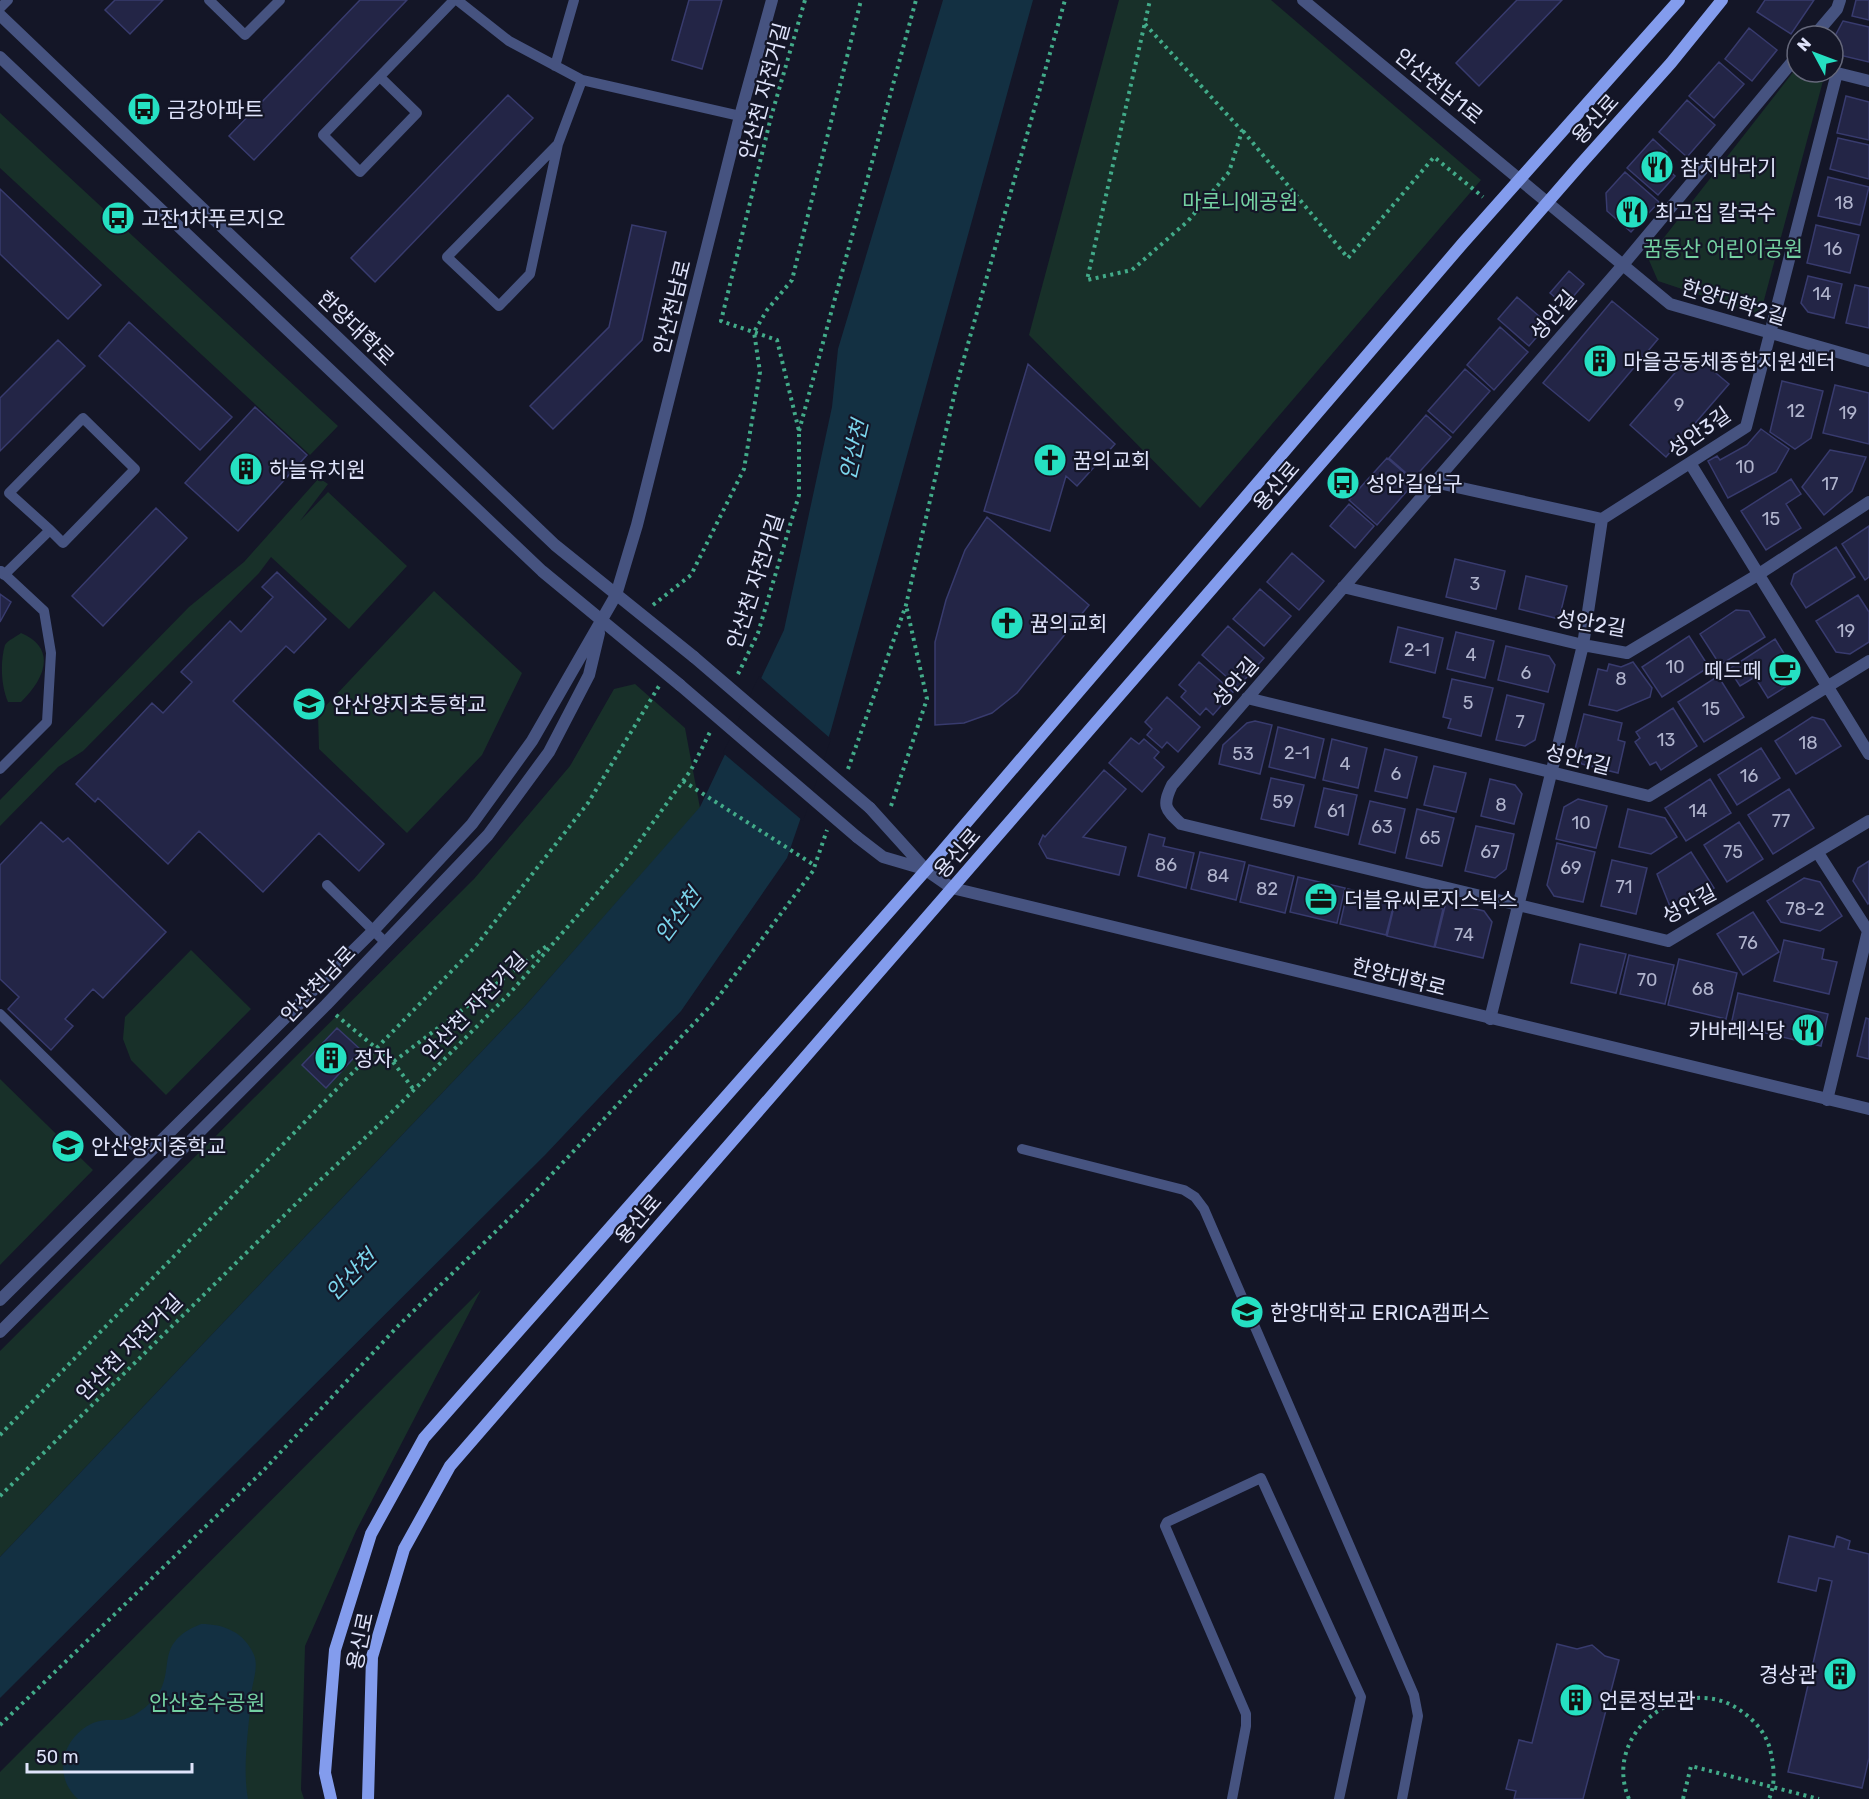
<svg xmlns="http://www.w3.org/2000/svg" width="1869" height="1799" font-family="Rubik,'Noto Sans KR',sans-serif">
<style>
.green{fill:#183029}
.water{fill:#133042}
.pier{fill:#141627}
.building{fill:#232546;stroke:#383b6e;stroke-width:1.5}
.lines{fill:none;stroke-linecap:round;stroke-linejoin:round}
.path{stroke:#42ab89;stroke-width:4;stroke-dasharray:3 4.5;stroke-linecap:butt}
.service{stroke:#465380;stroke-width:10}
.minor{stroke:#465380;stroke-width:12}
.tertiary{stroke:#465380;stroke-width:12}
.secondary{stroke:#839ced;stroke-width:12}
.tertiary-bridge{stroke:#465380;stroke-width:12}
.labels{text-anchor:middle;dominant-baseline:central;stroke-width:4.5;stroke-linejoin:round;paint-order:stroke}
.number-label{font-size:18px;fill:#b0b4cd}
.street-label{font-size:21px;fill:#dfe3fa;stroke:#141627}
.poi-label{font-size:21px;fill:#dfe3fa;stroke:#141627;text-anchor:start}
.park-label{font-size:21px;fill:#74d1a2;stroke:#141627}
.water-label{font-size:22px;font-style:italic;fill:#7bd5ec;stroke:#141627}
</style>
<rect width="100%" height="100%" fill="#141627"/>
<path class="green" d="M1119,0h152l210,180 -281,328 -171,-173z
M1794,71l29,10 -63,234 -102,-34 -10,-23z
M0,113l338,313 -28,29 -310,-287z
M319,478l9,6 -28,37 28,-29 79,74 -58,63 -78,-72 -12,16 -176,178 -25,16 -58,59v-26l189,-193 55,-45z
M434,591l88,82 -40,82 -75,78 -88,-84 -1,-35z
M21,633c38,16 22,48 0,69h-13c-7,-16 -8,-40 -3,-57 3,-5 11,-8 16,-12z
M635,684l50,44 15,80 -175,198 -525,551v-206l474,-472 96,-113 44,-77z
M191,950l60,59 -85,86 -35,-35 -8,-21 2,-22z
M0,1079l93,91 -93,95z
M481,1290l-125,241 -51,115 -4,144 3,9h-304v-27z"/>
<path class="water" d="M943,0h90l-202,730 -44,128 -106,153 -136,144 -545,543v-141l525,-551 175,-199 84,-177 48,-223 6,-58z
M201,1624c23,0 43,8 53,31 5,12 -2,28 -3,41 -2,34 -9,70 -3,103h-170c-26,-23 -16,-62 15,-76 9,-4 18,-3 27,-3 12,-1 27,-13 35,-22 23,-27 -4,-54 46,-74z"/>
<path class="pier" d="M759,676l72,63 -28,82 -80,-68z"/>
<path class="building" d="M115,0h48l-33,34 -25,-24z
M360,0h47l-153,160 -25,-24z
M689,0h33l-20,69 -30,-9z
M1517,0h45l-83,86 -23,-23z
M1765,0h49l-23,34 -34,-22z
M1856,0h13v20l-17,-4z
M1843,21l26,6v35l-34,-8 -1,-16z
M1749,28l28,22 -25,31 -27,-22z
M1719,62l25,22 -30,34 -25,-22z
M508,95l25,23 -158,164 -24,-24z
M1846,96l23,6v38l-32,-7z
M1687,100l28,25 -28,32 -28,-25z
M1838,138l31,7v34l-39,-10z
M1653,139l14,13 -8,9 16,15 -17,19 -31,-27z
M1625,172l34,30 -28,30 -24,-21 -1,-18z
M1828,177l41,10 -9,38 -42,-9z
M0,189l101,96 -33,34 -68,-65z
M632,225l34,7 -24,108 -89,89 -23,-23 79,-79z
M1816,225l43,10 -9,38 -43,-10z
M1569,271l15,13 -19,22 -15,-13z
M1808,276l34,8 -8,34 -26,-6 -7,-9z
M1855,285l14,3v40l-23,-5z
M1517,297l31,27 -19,22 -31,-27z
M1612,301l46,38 -69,82 -46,-38z
M129,322l103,95 -32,33 -101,-94z
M1500,327l28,25 -34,38 -27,-25z
M58,340l27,26 -85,85v-53z
M1692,353l37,31 -63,73 -36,-32z
M1028,364l87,80 -38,42 -11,-10 -16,55 -66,-20z
M1465,369l25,22 -37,42 -25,-22z
M1782,381l41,10 -12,47 -16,11 -25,-17z
M1835,385l34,8v51l-46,-11z
M255,407l52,48 -69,76 -53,-48z
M1426,415l25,22 -38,42 -24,-21z
M1761,429l28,20 -13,23 -48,26 -20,-37 9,-5 3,4 27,-15z
M1830,450l36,7 -14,34 -28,24 -22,-28z
M1387,458l28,24 -38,43 -28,-25z
M1791,479l10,15 -15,10 15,24 -35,22 -25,-39z
M1349,504l25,22 -19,22 -25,-22z
M156,508l31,30 -84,88 -31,-30z
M987,517l102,88 -72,88 -25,20 -28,10 -29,2v-83l11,-42 19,-50z
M1869,526v51l-4,3 -23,-36z
M1836,547l19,30 -49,31 -15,-24 3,-10z
M1292,553l32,28 -25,29 -32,-28z
M1455,559l50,12 -9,38 -50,-12z
M277,572l49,47 -32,34 -8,-7 -53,55 151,143 -25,27 -40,-38 -56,59 -64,-61 -31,33 -70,-66 -3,4 -19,-18 76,-81 11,10 29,-31 -11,-10 49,-51 11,11 32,-35 -11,-10z
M1526,576l41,10 -8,33 -40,-10z
M1260,589l31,27 -27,30 -31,-27z
M0,594l11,8 -11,20z
M1858,595l11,17v30l-19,12 -14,-2 -20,-31z
M1736,610l13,1 16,26 -45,28 -20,-31z
M1228,626l36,32 -26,29 -36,-32z
M1398,627l45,11 -8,35 -45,-11z
M1456,632l38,9 -9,37 -38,-9z
M1689,636l20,31 -47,30 -20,-30z
M1775,639l20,32 -2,11 -25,16 -13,-21 -15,9 -11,-17z
M1506,646l43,10 6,9 -7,27 -50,-12z
M1199,662l34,30 -20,23 -7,-7 -6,7 -19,-18 5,-6 -7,-6z
M1633,662l19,26 -2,9 -33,14 -28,-6 9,-36 9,2 2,-7 12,3z
M1718,676l26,41 -40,25 -26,-40z
M1452,679l41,9 -12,48 -33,-8 3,-9 -8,-2z
M1507,695l37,9 -9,36 -10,6 -29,-6z
M1167,697l33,30 -22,25 -11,-10 -5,6 -15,-13 5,-6 -7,-7z
M1673,708l24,38 -36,24 -5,-8 -6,3 -15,-23 5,-4 -4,-6z
M1584,714l38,9 -4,17 7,2 -7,31 -36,-9 -8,-11z
M1812,717l12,3 17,26 -45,28 -21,-33z
M1255,721l17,4 -12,49 -41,-10 4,-19 24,-22z
M1278,727l46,12 -9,39 -46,-11z
M1131,738l8,6 5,-5 15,13 -5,6 10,9 -22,25 -33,-29z
M1332,739l35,9 -9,40 -35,-8z
M1761,748l19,30 -43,27 -19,-30z
M1385,749l32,8 -10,41 -32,-7z
M1434,766l32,7 -10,39 -32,-7z
M1104,770l22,19 -43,48 43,10 -7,28 -72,-17 -8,-14 4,-9 2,2z
M1271,778l33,7 -10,41 -33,-7z
M1490,779l25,6 7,9 -8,30 -33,-8z
M1710,779l21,34 -45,28 -21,-33z
M1324,788l33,7 -9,40 -33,-8z
M1789,789l25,39 -41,26 -25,-39z
M1578,799l29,7 -11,42 -40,-9 8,-32z
M1370,801l35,8 -10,44 -36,-9z
M1417,809l37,9 -12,48 -36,-8z
M1628,809l37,9 12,19 -26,17 -32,-7z
M41,822l22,20 5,-4 98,94 -63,66 -10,-9 -28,30 8,7 -22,24 -43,-41 11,-12 -19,-18v-114z
M1739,822l24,37 -36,23 -23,-37z
M1476,826l38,8 -8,35 -11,9 -30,-7z
M1149,834l16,4 -2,8 31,7 -8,35 -48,-12z
M1557,843l38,9 -12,50 -29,-6 -7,-11z
M1200,852l45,10 -9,38 -45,-11z
M1691,852l23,36 -41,26 -16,-40z
M1612,860l35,8 -11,46 -35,-8z
M1869,861v42l-1,1 -15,-23 5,-13z
M1249,865l45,11 -9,37 -45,-11z
M1298,877l47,11 -8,35 -47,-11z
M1804,878l16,4 22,34 -22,15 -39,-9 -14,-21z
M1348,889l47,11 -9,35 -46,-11z
M1396,898l47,11 -9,38 -47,-11z
M1446,902l38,9 8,11 -9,36 -48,-11z
M1753,912l26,40 -36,23 -26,-41z
M1784,940l40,9 -2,10 15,3 -8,32 -55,-13z
M1580,944l46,10 -10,39 -45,-10z
M1629,955l45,10 -9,39 -45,-10z
M1679,959l58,14 -11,46 -58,-14z
M1738,993l90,21 -7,32 -90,-21z
M1866,1018l3,1v40l-12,-3z
M337,1028l24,22 -35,38 -24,-23z
M1789,1536l45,11 3,-11 13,5 -2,8 21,5v204l-7,30 -74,-16 44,-191 -13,-3 -3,13 -38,-9z
M1557,1644l20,5 15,-4 13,11 14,4 -36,139h-69l2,-8 -10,-2 13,-49 13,3z"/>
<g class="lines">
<path class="path" d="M1145,24l97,107 -13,41 -41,49 -56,49 -45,10 63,-280
M1243,131l105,127 86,-101 49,40
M799,431l117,-431
M653,605l38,-30 53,-106 16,-97 -6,-40 13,-22 25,-30 69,-280
M738,674l20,-41 41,-138v-64l-22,-91 -56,-19 50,-204 34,-117
M848,769l58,-164 51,-222 108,-383
M683,781l131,84
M891,806l36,-107 -21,-94
M336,1015l57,47 155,-117
M393,1062l21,28
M0,1435l475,-488 113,-144 71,-117
M0,1496l316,-312 70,-66 124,-125 115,-132 66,-91 19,-38
M0,1725l264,-255 134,-144 122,-118 196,-208 97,-129 14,-41
M1629,1799c-29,-68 58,-131 115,-86 12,9 22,21 26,36 4,17 6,34 -1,50
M1683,1799l8,-33 128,33"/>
<path class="service" d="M209,0l36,35 35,-35
M457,0l52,41 73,39 158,36
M0,8l8,-8
M555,66l19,-66
M380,77l37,36 -57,59 -37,-37 131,-135
M558,144l-28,130 -31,32 -52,-49 111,-113 24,-64
M4,575l46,-45 -41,-37 74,-75 52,51 -72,74 -13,-13
M0,769l47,-47 4,-69 -7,-42 -43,-40
M327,885l59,58
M0,1014l145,143
M1022,1149l162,41 11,7 9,12 210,486 4,21 -16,83
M1232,1799l14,-73v-12l-81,-188 2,-4 94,-44 100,219 -22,102"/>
<path class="minor" d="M1814,36l23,-27 3,-9
M1797,56l-175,210 -450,519c-10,21 -7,24 9,39l487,117 201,-120
M1833,72l36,9
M1548,203l122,101 199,57
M1690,463l179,291
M1434,482l168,37 144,-92 91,-354
M1343,587l240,58 44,8 132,-79 110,-72
M1247,698l402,98 220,-135
M1818,853l50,78 -41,169
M1490,1019l93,-374 19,-126"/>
<path class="tertiary" d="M1303,0l245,203
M0,15l555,530 139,112
M0,57l542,514 138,114
M870,808l56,62 26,18 917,221
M857,837l26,20 41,12
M0,1300l373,-369 99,-107 60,-83 84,-146 21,-70 103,-409 32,-116
M0,1332l326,-327 162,-170 61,-83 40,-77 10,-42"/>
<path class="secondary" d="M331,1799l-6,-26 10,-123 36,-116 53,-96 502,-568 537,-627 216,-243
M368,1799l4,-142 32,-108 46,-83 1130,-1301 91,-102 51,-63"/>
<path class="tertiary-bridge" d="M694,657l176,151
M680,685l177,152"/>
</g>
<defs>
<symbol id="bus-disc" viewBox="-11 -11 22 22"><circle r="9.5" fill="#25e0c2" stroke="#141627"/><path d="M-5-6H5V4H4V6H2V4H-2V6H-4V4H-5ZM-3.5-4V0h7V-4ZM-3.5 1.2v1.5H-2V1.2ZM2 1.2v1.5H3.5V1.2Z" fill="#111"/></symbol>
<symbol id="restaurant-disc" viewBox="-11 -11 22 22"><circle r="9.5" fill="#25e0c2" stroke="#141627"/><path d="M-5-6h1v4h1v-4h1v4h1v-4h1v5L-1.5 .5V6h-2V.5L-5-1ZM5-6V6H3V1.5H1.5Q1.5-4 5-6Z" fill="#111"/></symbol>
<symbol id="building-disc" viewBox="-11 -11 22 22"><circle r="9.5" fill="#25e0c2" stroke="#141627"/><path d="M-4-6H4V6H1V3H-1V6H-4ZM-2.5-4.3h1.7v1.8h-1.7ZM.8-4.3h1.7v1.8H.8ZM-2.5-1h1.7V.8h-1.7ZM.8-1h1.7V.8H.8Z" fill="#111"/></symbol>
<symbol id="church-disc" viewBox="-11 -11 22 22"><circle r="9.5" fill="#25e0c2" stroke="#141627"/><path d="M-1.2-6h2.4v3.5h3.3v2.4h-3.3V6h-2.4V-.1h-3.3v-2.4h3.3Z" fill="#111"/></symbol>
<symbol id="cafe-disc" viewBox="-11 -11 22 22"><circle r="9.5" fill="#25e0c2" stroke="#141627"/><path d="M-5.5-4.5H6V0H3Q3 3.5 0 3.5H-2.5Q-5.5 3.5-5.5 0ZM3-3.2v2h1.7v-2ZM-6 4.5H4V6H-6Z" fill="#111"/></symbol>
<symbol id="school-disc" viewBox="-11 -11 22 22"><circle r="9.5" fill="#25e0c2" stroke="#141627"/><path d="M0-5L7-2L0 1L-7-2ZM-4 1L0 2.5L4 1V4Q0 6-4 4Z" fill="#111"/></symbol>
<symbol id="office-disc" viewBox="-11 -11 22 22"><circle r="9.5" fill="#25e0c2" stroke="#141627"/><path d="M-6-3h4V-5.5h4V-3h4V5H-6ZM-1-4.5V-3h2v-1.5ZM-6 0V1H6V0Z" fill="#111"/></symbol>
<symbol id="university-disc" viewBox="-11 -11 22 22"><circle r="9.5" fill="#25e0c2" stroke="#141627"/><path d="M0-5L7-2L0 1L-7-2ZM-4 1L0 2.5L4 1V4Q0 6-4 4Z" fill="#111"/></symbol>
</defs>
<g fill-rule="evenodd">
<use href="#bus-disc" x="125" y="90" width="38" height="38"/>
<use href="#restaurant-disc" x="1638" y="148" width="38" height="38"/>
<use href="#restaurant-disc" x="1613" y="193" width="38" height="38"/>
<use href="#bus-disc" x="99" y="199" width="38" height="38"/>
<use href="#building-disc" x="1581" y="342" width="38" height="38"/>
<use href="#church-disc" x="1031" y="441" width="38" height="38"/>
<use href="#building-disc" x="227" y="450" width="38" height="38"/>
<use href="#bus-disc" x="1324" y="464" width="38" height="38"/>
<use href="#church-disc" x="988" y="604" width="38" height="38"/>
<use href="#cafe-disc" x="1766" y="651" width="38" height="38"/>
<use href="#school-disc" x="290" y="685" width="38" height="38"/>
<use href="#office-disc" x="1302" y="880" width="38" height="38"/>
<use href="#restaurant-disc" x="1789" y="1011" width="38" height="38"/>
<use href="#building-disc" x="312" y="1039" width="38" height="38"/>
<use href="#school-disc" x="49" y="1127" width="38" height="38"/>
<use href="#university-disc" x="1228" y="1293" width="38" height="38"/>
<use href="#building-disc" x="1821" y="1655" width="38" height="38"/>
<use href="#building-disc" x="1557" y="1681" width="38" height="38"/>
</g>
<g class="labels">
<g class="number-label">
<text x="1844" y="203">18</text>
<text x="1833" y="249">16</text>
<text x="1822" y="294">14</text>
<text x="1679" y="405">9</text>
<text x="1796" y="411">12</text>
<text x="1848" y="413">19</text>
<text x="1745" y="467">10</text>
<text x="1830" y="484">17</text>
<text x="1771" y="519">15</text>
<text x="1475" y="584">3</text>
<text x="1846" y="631">19</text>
<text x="1417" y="650">2-1</text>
<text x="1471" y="655">4</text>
<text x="1675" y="667">10</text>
<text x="1526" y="673">6</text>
<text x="1621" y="679">8</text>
<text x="1468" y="703">5</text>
<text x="1711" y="709">15</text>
<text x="1520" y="722">7</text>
<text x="1666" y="740">13</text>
<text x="1808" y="743">18</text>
<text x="1297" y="753">2-1</text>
<text x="1243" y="754">53</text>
<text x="1345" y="764">4</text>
<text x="1396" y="774">6</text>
<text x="1749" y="776">16</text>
<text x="1283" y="802">59</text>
<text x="1501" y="805">8</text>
<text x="1336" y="811">61</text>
<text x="1698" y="811">14</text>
<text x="1781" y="821">77</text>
<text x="1581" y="823">10</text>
<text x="1382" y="827">63</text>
<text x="1430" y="838">65</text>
<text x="1490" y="852">67</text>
<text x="1733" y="852">75</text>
<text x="1166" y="865">86</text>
<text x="1571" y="868">69</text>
<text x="1218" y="876">84</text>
<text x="1624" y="887">71</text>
<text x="1267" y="889">82</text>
<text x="1805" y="909">78-2</text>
<text x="1464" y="935">74</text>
<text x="1748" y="943">76</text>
<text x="1647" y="980">70</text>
<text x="1703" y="989">68</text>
</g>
<g class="street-label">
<text transform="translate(1439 86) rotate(39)">안산천남1로</text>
<text transform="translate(764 91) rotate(-75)">안산천 자전거길</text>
<text transform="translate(1595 119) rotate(-48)">용신로</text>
<text transform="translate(1734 302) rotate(17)">한양대학2길</text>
<text transform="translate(672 307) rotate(-76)">안산천남로</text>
<text transform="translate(1553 315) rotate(-49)">성안길</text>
<text transform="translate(356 328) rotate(44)">한양대학로</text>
<text transform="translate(1699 432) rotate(-35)">성안3길</text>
<text transform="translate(1276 486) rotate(-49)">용신로</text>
<text transform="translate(755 581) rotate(-72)">안산천 자전거길</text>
<text transform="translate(1591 623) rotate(9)">성안2길</text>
<text transform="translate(1235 682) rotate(-49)">성안길</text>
<text transform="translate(1578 759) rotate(14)">성안1길</text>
<text transform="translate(957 853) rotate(-49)">용신로</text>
<text transform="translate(1689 904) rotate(-28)">성안길</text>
<text transform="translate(1399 977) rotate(14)">한양대학로</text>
<text transform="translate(318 984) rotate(-46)">안산천남로</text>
<text transform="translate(474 1006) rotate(-46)">안산천 자전거길</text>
<text transform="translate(638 1219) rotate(-49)">용신로</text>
<text transform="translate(129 1347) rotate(-45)">안산천 자전거길</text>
<text transform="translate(360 1641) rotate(-78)">용신로</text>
</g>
<g class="poi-label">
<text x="167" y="109">금강아파트</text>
<text x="1680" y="167">참치바라기</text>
<text x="1655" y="212">최고집 칼국수</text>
<text x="141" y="218">고잔1차푸르지오</text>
<text x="1623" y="361">마을공동체종합지원센터</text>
<text x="1073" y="460">꿈의교회</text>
<text x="269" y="469">하늘유치원</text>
<text x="1366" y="483">성안길입구</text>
<text x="1030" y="623">뀸의교회</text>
<text x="1762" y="670" text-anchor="end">떼드떼</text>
<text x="332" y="704">안산양지초등학교</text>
<text x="1344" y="899">더블유씨로지스틱스</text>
<text x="1785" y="1030" text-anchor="end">카바레식당</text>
<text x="354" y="1058">정자</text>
<text x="91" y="1146">안산양지중학교</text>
<text x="1270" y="1312">한양대학교 ERICA캠퍼스</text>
<text x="1817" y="1674" text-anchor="end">경상관</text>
<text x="1599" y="1700">언론정보관</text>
</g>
<g class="park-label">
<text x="1240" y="201">마로니에공원</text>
<text x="1723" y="248">꿈동산 어린이공원</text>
<text x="207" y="1702">안산호수공원</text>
</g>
<g class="water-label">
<text transform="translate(854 450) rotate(-77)">안산천</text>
<text transform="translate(678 915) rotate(-53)">안산천</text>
<text transform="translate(351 1275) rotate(-45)">안산천</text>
</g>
</g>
<g transform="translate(1815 54) rotate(311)"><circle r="28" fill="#141627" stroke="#65687b" stroke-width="1.5"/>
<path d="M0-4.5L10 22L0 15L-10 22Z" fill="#25e0c2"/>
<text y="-9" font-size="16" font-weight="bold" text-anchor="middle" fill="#dfe3fa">N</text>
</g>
<path d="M27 1763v9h165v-9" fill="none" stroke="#dfe3fa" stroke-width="3"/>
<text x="36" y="1763" font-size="18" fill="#dfe3fa" stroke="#141627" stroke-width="4.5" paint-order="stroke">50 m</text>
</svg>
